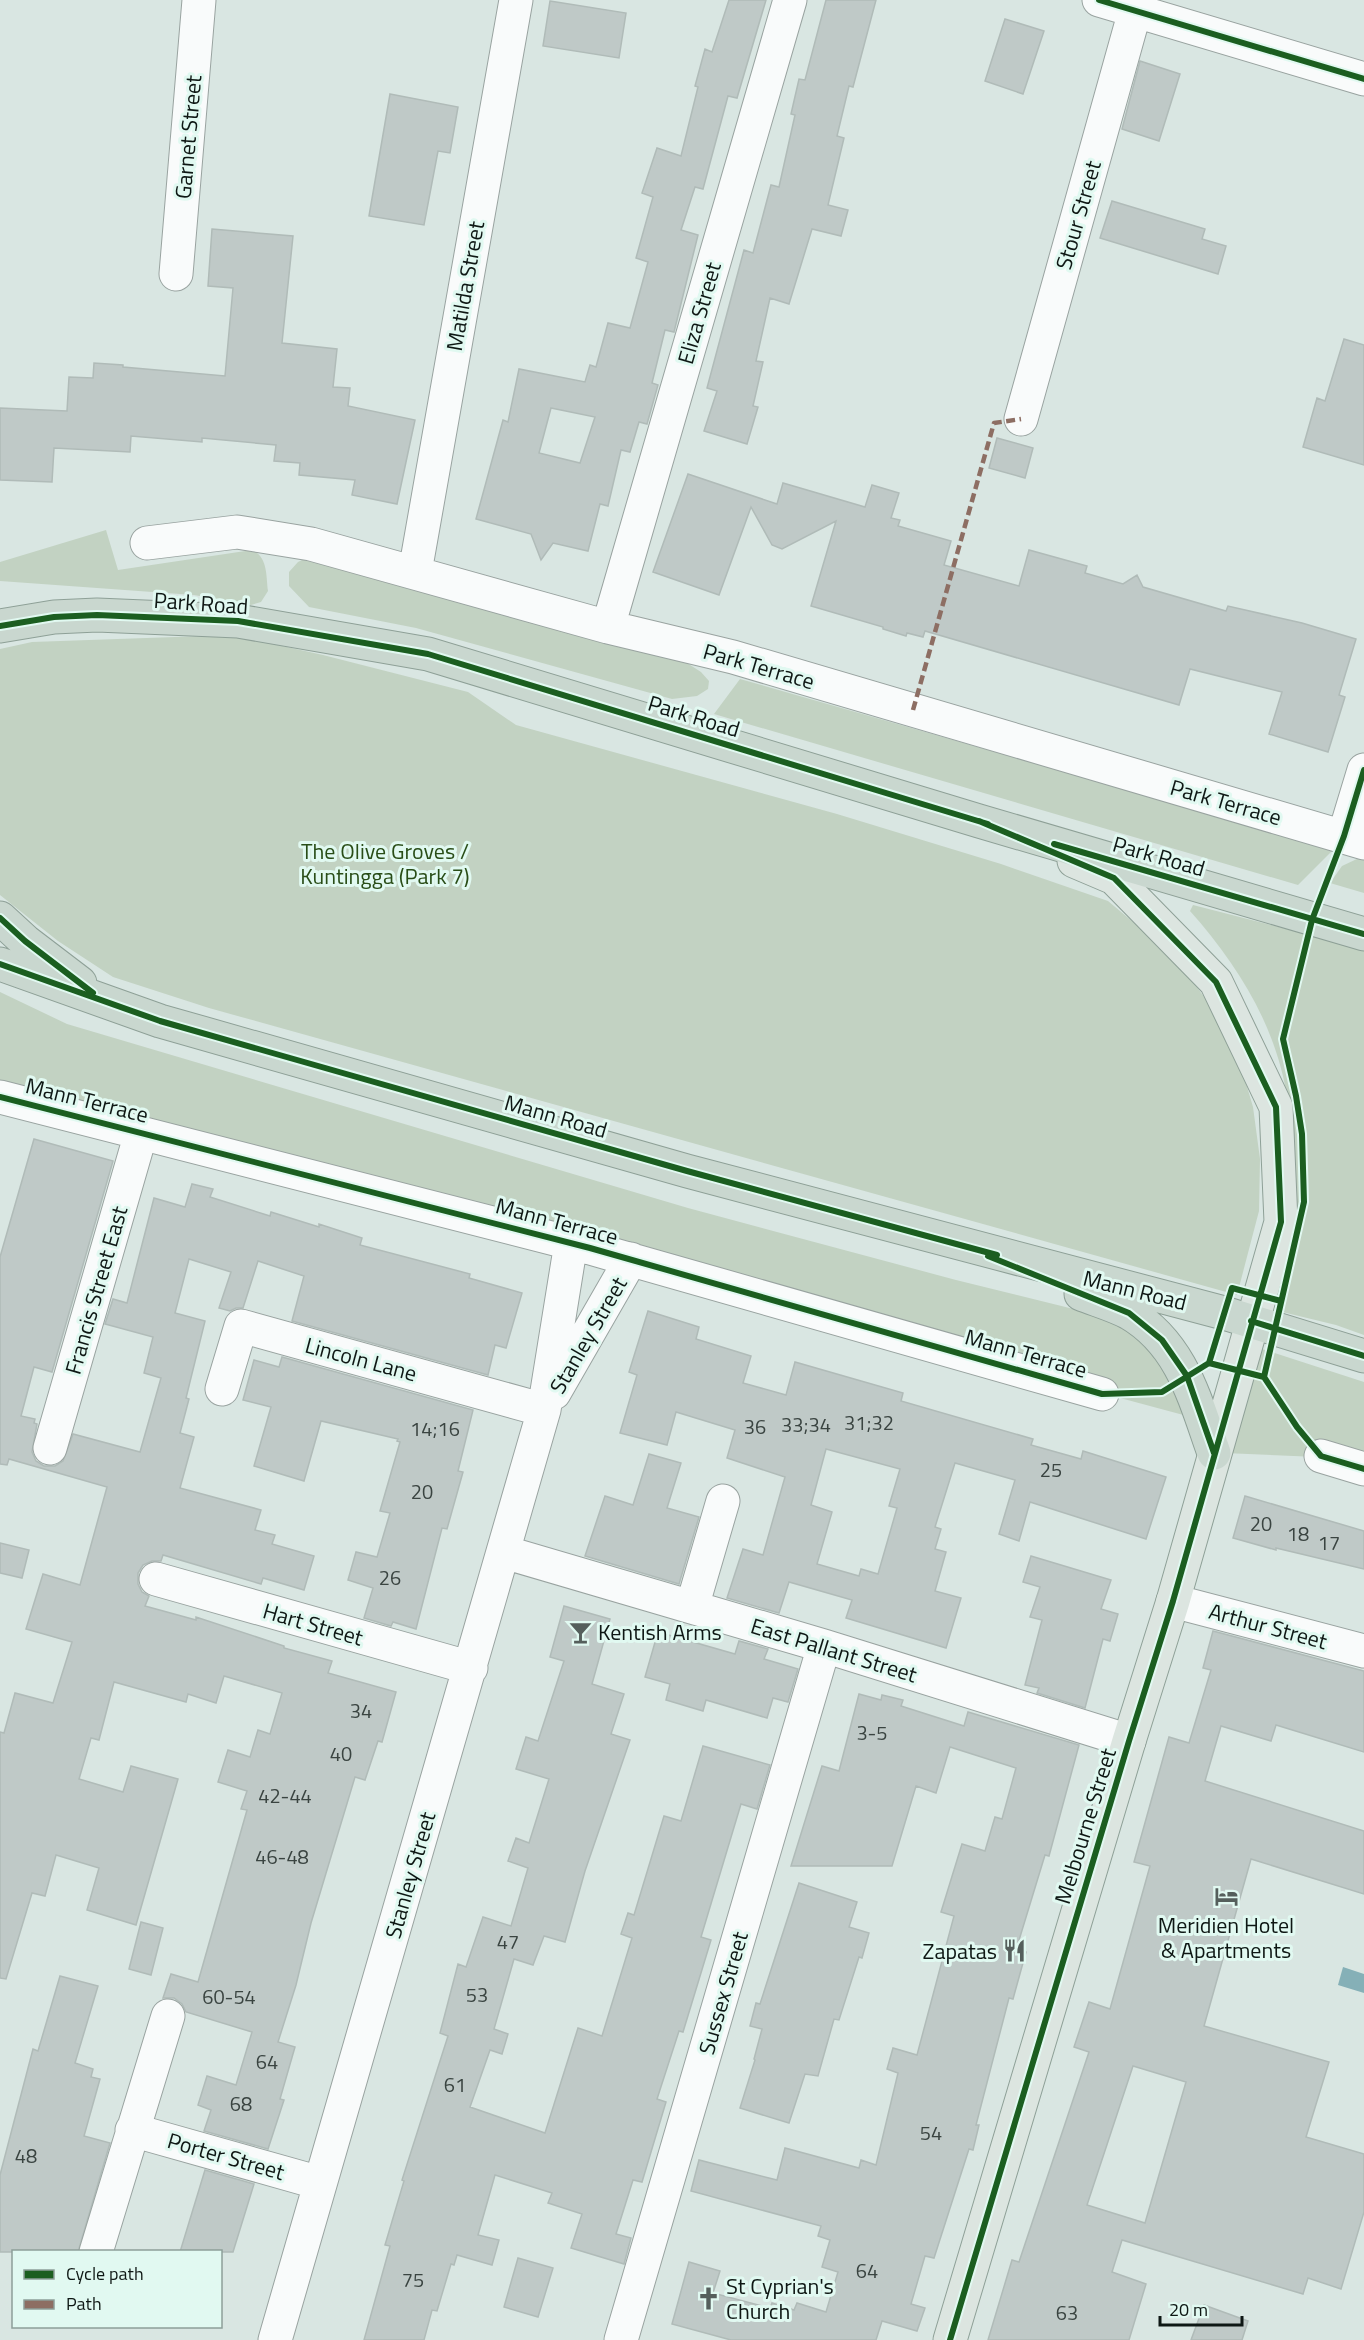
<svg xmlns="http://www.w3.org/2000/svg" width="1364" height="2340" font-family="'Titillium Web',sans-serif">
<style>
.green{fill:#c2d2c2}
.water{fill:#85b0b7}
.building{fill:#bfc9c7;stroke:#b0bbb8;stroke-width:1.5;fill-rule:evenodd}
.lines{fill:none;stroke-linecap:round;stroke-linejoin:round}
.minor-casing{stroke:#99a3a0;stroke-width:35}
.major-casing{stroke:#8ea097;stroke-width:35}
.highway-casing{stroke:#8ea097;stroke-width:35}
.minor{stroke:#f9fbfb;stroke-width:33}
.major{stroke:#dce5e0;stroke-width:33}
.highway{stroke:#c9d7cf;stroke-width:33}
.quiet{stroke:#8d6e63;stroke-width:4.5;stroke-dasharray:9 4.5;stroke-linecap:butt}
.cycleway-casing{stroke:#e1f9f1;stroke-width:10}
.cycleway{stroke:#1b5e20;stroke-width:6}
.labels{text-anchor:middle;dominant-baseline:central;stroke-width:6;stroke-linejoin:round;paint-order:stroke}
.number-label{font-size:20px;fill:#3a4441}
.street-label{font-size:22px;fill:#0e1714;stroke:#e1f9f1}
.park-label{font-size:22px;fill:#294d17;stroke:#e1f9f1}
.poi-label{font-size:22px;fill:#0e1714;stroke:#e1f9f1;text-anchor:start}
</style>
<rect width="100%" height="100%" fill="#d9e6e2"/>
<path class="green" d="M106,530l12,40 134,-20c16,7 14,26 16,41l-7,11 -10,3 -57,-10 -194,-14v-19z
M306,558l381,105 14,9 8,9 -1,8 -11,7 -25,3 -256,-71 -107,-21 -20,-21v-14l9,-10z
M232,635l91,20 145,37 48,33 321,89 164,50 107,37 56,47 19,20 35,48 25,57 10,34 7,52 -1,52 -22,84 -1028,-287 -96,-31 -55,-36 -58,-46v-246l32,-7z
M740,679l594,170 -36,36 -584,-171z
M1361,857l3,1v35l-34,-10 12,-17z
M1193,905l171,44v386l-28,-10 -70,-17c6,-49 11,-97 17,-145 2,-19 8,-41 5,-60 -10,-74 -49,-137 -98,-192z
M0,992l67,32 621,184 268,72 162,40 32,26 52,74 -1202,-323z
M1253,1346l111,36v77l-140,-6z"/>
<path class="water" d="M1343,1967l21,7v19l-26,-8z"/>
<path class="building" d="M729,0h37l-29,98 -9,-2 -25,93 -8,-2 -14,43 17,5 -24,97 -9,-2 -13,53 6,2 -11,39 -8,-2 -9,30 -9,-2 -13,56 -8,-2 -12,47 -35,-8 -12,17 -10,-26 -55,-15 27,-99 5,2 11,-53 66,13 5,-17 6,2 12,-44 22,5 18,-66 -12,-4 17,-61 -11,-4 15,-45 24,8 17,-69 -3,-1 10,-37 7,3zM551,408l44,9 -15,46 -41,-10z
M826,0h50l-23,87 -4,-1 -12,50 7,2 -16,67 20,5 -7,26 -29,-7 -23,75 -19,-6 -14,63 7,1 -10,44 5,1 -11,37 -43,-13 13,-40 -10,-3 37,-138 9,3 18,-68 8,2 16,-72 -4,-1 8,-35 6,1z
M550,1l76,12 -7,45 -76,-12z
M1005,19l39,12 -21,63 -38,-13z
M1140,61l40,13 -21,67 -37,-12z
M390,94l68,13 -8,46 -12,-2 -14,74 -55,-9z
M1112,201l93,28 -3,10 24,7 -8,28 -118,-36z
M212,229l81,7 -11,107 55,6 -4,38 17,1 -2,18 67,14 -18,84 -45,-9 3,-15 -56,-5 1,-12 -26,-2 2,-16 -74,-7v4l-71,-6 -1,16 -76,-4 -2,34 -52,-2v-72l67,3 2,-34 24,1 1,-15 29,2v2l102,9 8,-88 -25,-2z
M1344,339l20,6v120l-61,-18 14,-49 8,3z
M997,438l36,10 -8,30 -36,-10z
M688,474l89,30 6,-21 82,24 7,-22 27,8 -8,25 9,2 -2,6 53,15 -7,24 75,21 10,-36 58,16 -2,7 38,11 14,-9 6,12 83,24 2,-5 74,17 54,16 -17,56 6,2 -17,55 -59,-18 13,-42 -92,-23 -11,36 -254,-74 -2,6 -16,-4 -1,3 -23,-7v-2l-72,-21 25,-85 -54,28 -10,-4 -21,-38 -32,88 -66,-23z
M34,1139l79,22 -61,211 -18,-5 -13,49 14,3 -1,4 3,1 -5,28 4,9 8,5h11l8,-5 10,-27 67,18 21,-74 -17,-5 9,-36 -48,-13 8,-25 14,4 27,-105 31,9 7,-23 21,5 -3,8 60,19 1,-4 48,15v-3l43,14 -2,7 110,29 -1,4 53,15 -16,55 -11,-3 -7,30 -196,-54 12,-45 -46,-15 -15,47h-7l-6,3 -11,-3 12,-36 -42,-13 -14,54 30,8 -19,77 3,1 -9,34 14,4 -14,51 81,22 -6,20 20,5 -3,9 42,12 -10,34 -41,-12 -2,6 -98,-29 -2,6h-9l-9,4 -5,8v11l4,8 7,4 -4,10 51,14v-3l88,29v2l48,13 -4,12 68,19 -14,50 -4,-1 -13,39 -10,-3 -44,146 -15,62 -18,57 17,5 -15,52 4,1 -16,49 -64,-18 7,-21 -13,-5 9,-29 29,9 16,-53 -66,-20 -4,-8 -8,-6h-11l8,-24 27,8 49,-172 -6,-1 6,-18 -29,-9 10,-32 22,7 8,-27 12,4 12,-41 -58,-17 -8,27 -28,-9 -2,8 -72,-20 -15,58 -8,-2 -12,41 44,13 8,-26 47,13 -42,146 -49,-15 12,-42 -43,-13 -11,41 -13,-3 -26,86 -6,-1v-246l4,1 11,-40 38,10 19,-61 -46,-13 17,-55 37,11 27,-98 -98,-28 -2,6 -7,-1v-207z
M648,1311l51,16 -3,12 55,17 -8,27 43,12 9,-33 108,31 -2,8 132,38 -2,6 50,14 2,-8 83,26 -20,62 -116,-37 -11,39 -20,-7 16,-54 -60,-17 -20,64 6,2 -6,20 11,3 -11,39 26,7 -15,50 -100,-30 6,-18 -63,-18 -10,31 -52,-15 16,-49 20,6 22,-78 -58,-19 8,-28 -59,-18 -9,33 -47,-12 17,-58 -8,-3zM826,1449l74,20 -11,37 8,2 -19,66 -17,-5 -2,7 -42,-12 15,-52 -21,-7z
M282,1357l191,53 -15,61 5,1 -16,57 -5,-1 -26,101 -23,-7 -2,4 -27,-8 9,-30 -25,-8 8,-28 21,5 13,-44 -10,-2 20,-69 -3,-1 1,-2 -77,-18 -17,60 -50,-15 17,-59 -28,-7 11,-40 25,7z
M649,1454l32,9 -14,45 32,9 -20,67 -94,-28 20,-60 28,9z
M1245,1496l119,35v38l-88,-21v2l-43,-12z
M0,1543l29,7 -7,28 -22,-5z
M1031,1556l80,24 -10,29 17,5 -8,27 -7,-2 -18,69 -48,-15 2,-5 -14,-3 17,-65 -12,-3 10,-30 -17,-5z
M564,1606l46,13 -18,65 32,10 -13,40 19,6 -45,131 -20,71 -21,-6 -11,29 -19,-6 -20,70 14,5 -6,20 -12,-4 -20,57 75,26 33,-105 24,8 30,-98 -11,-4 7,-21 6,2 30,-99 17,5 22,-75 67,19 -13,44 -16,-5 -40,133 10,3 -28,92 -4,-1 -22,68 9,3 -24,80 -9,-2 -17,54 15,4 -7,26 -53,-16 11,-34 -34,-11 4,-10 -57,-18 -17,60 21,5 -7,25 -35,-10 -3,10 -3,-1 -14,47 -5,-1 -8,30h-60l26,-94 -5,-1 19,-64 -2,-1 46,-144 -8,-3 18,-69 8,3 17,-50 28,9 17,-58 -20,-7 8,-23 13,5 20,-64 -33,-10 10,-32 12,4 26,-80 -14,-4z
M1213,1631l151,40v81l-88,-27 -5,16 -50,-15 -16,55 159,50v63l-113,-35 -47,167 125,36 -23,75 58,17v58l-23,77 -33,-11 -5,16 -181,-54 -10,32 34,12 -17,56h-141l24,-80 7,2 70,-210 -15,-5 15,-45 21,7 40,-143 -16,-4 35,-125 20,6 22,-73 -8,-2zM1133,2066l53,16 -41,141 -58,-18z
M658,1632l77,22 4,-13 29,8 -4,10 34,10 -10,33 -15,-4 -6,20 -61,-18 -3,11 -37,-11 4,-16 -25,-7z
M859,1694l22,6 1,-5 21,5 -2,6 63,20 4,-14 111,33 -30,111 -4,-1 -29,95 10,2 -13,47 -4,-1 -33,127h3l-6,25 -4,-1 -35,109 -9,-2 -14,48 14,4 -8,23 -35,-10 -6,19h-145l-59,-16 17,-62 31,9 -7,22 57,15 2,-5 22,7 3,-7 29,9 12,-40 -16,-5 8,-27 -12,-4 3,-10 -130,-35 8,-31 78,20 8,-32 74,20 2,-8 15,5 22,-92 -11,-4 6,-21 24,7 37,-139 -13,-4 21,-68 23,7 10,-34 7,2 14,-51 -66,-21 -14,46 -20,-7 -24,80h-101l31,-100 17,5z
M799,1883l58,19 -8,25 20,6 -7,25 -3,-1 -20,63 -5,-1 -16,57 -13,-2 -16,49 -49,-15 15,-48 -1,-1 8,-30 -12,-3 6,-23 4,1z
M141,1922l22,6 -12,47 -22,-6z
M60,1976l38,10 -23,77 18,6 -2,8 9,2 -16,57 26,7 -32,109h-78v-77l33,-126 5,2z
M205,2170l49,14 -21,68h-53z
M518,2258l35,10 -15,49 -34,-10z
M1204,2305l44,16 -6,19h-51z"/>
<g class="lines">
<defs>
<path id="minor" d="M1099,0l265,79
M176,274l23,-274
M1021,419l114,-408
M147,543l90,-11 74,12 297,83 125,30 631,186
M415,572l101,-572
M608,627l182,-627
M1344,836l20,-66
M0,1097l590,151 512,146
M222,1389l19,-63 303,84
M554,1393l77,-134
M50,1448l91,-315
M1321,1456l43,13
M504,1552l320,94 305,95
M156,1579l315,89
M1173,1601l191,50
M692,1607l31,-106
M132,2130l188,53
M96,2252l72,-236
M275,2340l269,-930 27,-167
M621,2340l203,-694"/>
<path id="major" d="M950,2340l179,-599 44,-140 108,-379 -5,-115 -60,-125 -102,-104 -40,-17"/>
<path id="highway" d="M0,626l54,-9 43,-2 141,6 190,33 551,167 385,113
M0,918l25,23 55,42
M0,964l160,57 527,150 537,142 140,43
M1081,1294c15,6 33,11 48,19 53,31 66,87 85,140"/>
</defs>
<use href="#minor" class="minor-casing"/>
<use href="#major" class="major-casing"/>
<use href="#highway" class="highway-casing"/>
<use href="#minor" class="minor"/>
<use href="#major" class="major"/>
<use href="#highway" class="highway"/>
<path class="quiet" d="M913,710l81,-287 27,-4"/>
<defs>
<path id="cycleway" d="M1099,0l265,79
M0,626l54,-9 43,-2 141,6 190,33 560,170
M1054,844l310,90
M0,918l25,23 68,52
M0,964l160,57 527,150 310,84
M0,1097l590,151 512,146 60,-2 47,-29 23,-75 49,13
M988,1256l141,57 33,27 25,36 27,77
M1251,1321l113,35
M1209,1363l55,14 33,50 24,29 43,13
M1264,1377l40,-175 -2,-68 -6,-38 -13,-57 29,-119 32,-84 20,-66
M950,2340l179,-599 44,-140 108,-379 -5,-115 -60,-125 -102,-104 -135,-57"/>
</defs>
<use href="#cycleway" class="cycleway-casing"/>
<use href="#cycleway" class="cycleway"/>
</g>
<defs>
<symbol id="bar-bare" viewBox="-9 -9 18 18"><path d="M-6-5H6L.8 .8V4.5H3.5V6h-7V4.5H-.8V.8Z" fill="#555f5c" stroke="#e1f9f1" stroke-width="2.5" paint-order="stroke"/></symbol>
<symbol id="hotel-bare" viewBox="-9 -9 18 18"><path d="M-6-4.5h1.5V1H6V5H4.5V3h-9V5H-6ZM-4 0a1.8 1.8 0 1 1 3.6 0ZM.5 0V-2.5h3Q6-2.5 6 0Z" fill="#555f5c" stroke="#e1f9f1" stroke-width="2.5" paint-order="stroke"/></symbol>
<symbol id="restaurant-bare" viewBox="-9 -9 18 18"><path d="M-5-6h1v4h1v-4h1v4h1v-4h1v5L-1.5 .5V6h-2V.5L-5-1ZM5-6V6H3V1.5H1.5Q1.5-4 5-6Z" fill="#555f5c" stroke="#e1f9f1" stroke-width="2.5" paint-order="stroke"/></symbol>
<symbol id="church-bare" viewBox="-9 -9 18 18"><path d="M-1.2-6h2.4v3.5h3.3v2.4h-3.3V6h-2.4V-.1h-3.3v-2.4h3.3Z" fill="#555f5c" stroke="#e1f9f1" stroke-width="2.5" paint-order="stroke"/></symbol>
</defs>
<g fill-rule="evenodd">
<use href="#bar-bare" x="564" y="1616" width="33" height="33"/>
<use href="#hotel-bare" x="1210" y="1880" width="33" height="33"/>
<use href="#restaurant-bare" x="998" y="1934" width="33" height="33"/>
<use href="#church-bare" x="692" y="2282" width="33" height="33"/>
</g>
<g class="labels">
<g class="number-label">
<text x="869" y="1422">31;32</text>
<text x="806" y="1424">33;34</text>
<text x="755" y="1426">36</text>
<text x="435" y="1428">14;16</text>
<text x="1051" y="1469">25</text>
<text x="422" y="1491">20</text>
<text x="1261" y="1523">20</text>
<text x="1298" y="1533">18</text>
<text x="1329" y="1542">17</text>
<text x="390" y="1577">26</text>
<text x="361" y="1710">34</text>
<text x="872" y="1732">3-5</text>
<text x="341" y="1753">40</text>
<text x="285" y="1795">42-44</text>
<text x="282" y="1856">46-48</text>
<text x="508" y="1941">47</text>
<text x="477" y="1994">53</text>
<text x="229" y="1996">60-54</text>
<text x="267" y="2061">64</text>
<text x="455" y="2084">61</text>
<text x="241" y="2103">68</text>
<text x="931" y="2132">54</text>
<text x="26" y="2155">48</text>
<text x="867" y="2270">64</text>
<text x="413" y="2279">75</text>
<text x="1067" y="2312">63</text>
</g>
<g class="street-label">
<text transform="translate(188 137) rotate(-85)">Garnet Street</text>
<text transform="translate(1078 215) rotate(-74)">Stour Street</text>
<text transform="translate(465 286) rotate(-80)">Matilda Street</text>
<text transform="translate(699 313) rotate(-74)">Eliza Street</text>
<text transform="translate(201 603) rotate(4)">Park Road</text>
<text transform="translate(759 666) rotate(16)">Park Terrace</text>
<text transform="translate(694 716) rotate(17)">Park Road</text>
<text transform="translate(1226 802) rotate(16)">Park Terrace</text>
<text transform="translate(1159 856) rotate(16)">Park Road</text>
<text transform="translate(87 1100) rotate(14)">Mann Terrace</text>
<text transform="translate(556 1116) rotate(16)">Mann Road</text>
<text transform="translate(557 1221) rotate(15)">Mann Terrace</text>
<text transform="translate(96 1290) rotate(-74)">Francis Street East</text>
<text transform="translate(1135 1290) rotate(14)">Mann Road</text>
<text transform="translate(588 1335) rotate(-60)">Stanley Street</text>
<text transform="translate(1026 1353) rotate(16)">Mann Terrace</text>
<text transform="translate(361 1359) rotate(15)">Lincoln Lane</text>
<text transform="translate(313 1624) rotate(16)">Hart Street</text>
<text transform="translate(1268 1626) rotate(15)">Arthur Street</text>
<text transform="translate(834 1650) rotate(17)">East Pallant Street</text>
<text transform="translate(1085 1826) rotate(-73)">Melbourne Street</text>
<text transform="translate(410 1875) rotate(-74)">Stanley Street</text>
<text transform="translate(723 1993) rotate(-74)">Sussex Street</text>
<text transform="translate(226 2156) rotate(16)">Porter Street</text>
</g>
<g class="park-label">
<text x="385" y="851">The Olive Groves /<tspan x="385" dy="25">Kuntingga (Park 7)</tspan></text>
</g>
<g class="poi-label">
<text x="598" y="1632">Kentish Arms</text>
<text x="1226" y="1925" text-anchor="middle">Meridien Hotel<tspan x="1226" dy="25">&amp; Apartments</tspan></text>
<text x="997" y="1951" text-anchor="end">Zapatas</text>
<text x="726" y="2286">St Cyprian's<tspan x="726" dy="25">Church</tspan></text>
</g>
</g>
<rect x="12" y="2250" width="210" height="78" fill="#e1f9f1" stroke="#8d9f99" stroke-width="1.5"/>
<rect x="24" y="2270" width="30" height="9" fill="#1b5e20" stroke="#8d9f99" stroke-width="1.5"/>
<text x="66" y="2280" font-size="18" fill="#0e1714">Cycle path</text>
<rect x="24" y="2300" width="30" height="9" fill="#8d6e63" stroke="#8d9f99" stroke-width="1.5"/>
<text x="66" y="2310" font-size="18" fill="#0e1714">Path</text>
<path d="M1160 2316v9h82v-9" fill="none" stroke="#0e1714" stroke-width="3"/>
<text x="1169" y="2316" font-size="18" fill="#0e1714" stroke="#e1f9f1" stroke-width="4.5" paint-order="stroke">20 m</text>
</svg>
